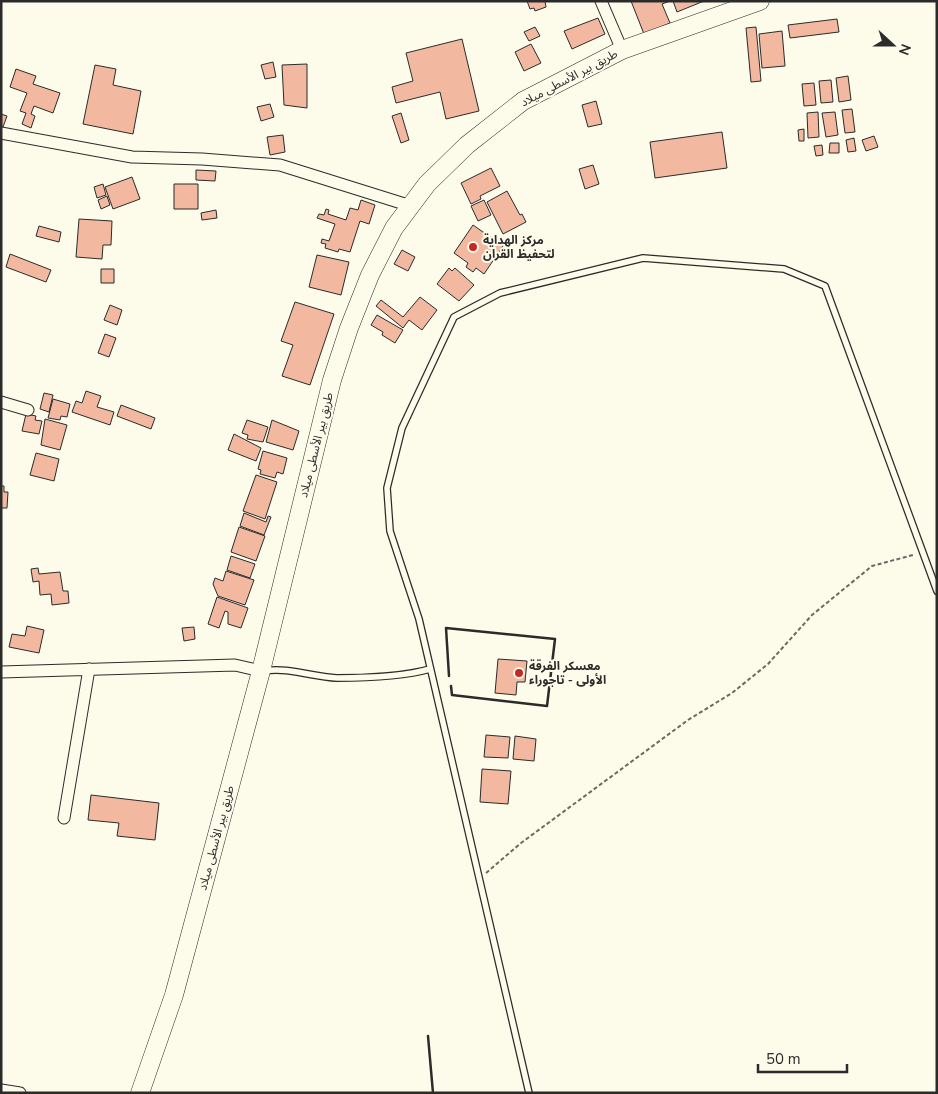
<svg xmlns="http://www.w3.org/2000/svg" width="938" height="1094" font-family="'Nunito Sans','Noto Sans Arabic',sans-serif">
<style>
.building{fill:#f2b8a0;stroke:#2b2b2b}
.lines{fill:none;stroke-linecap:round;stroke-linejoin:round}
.service-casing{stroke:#2b2b2b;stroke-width:8}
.minor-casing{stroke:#2b2b2b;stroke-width:13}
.primary-casing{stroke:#2b2b2b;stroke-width:19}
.path{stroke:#6a6964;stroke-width:2;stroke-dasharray:4 2.5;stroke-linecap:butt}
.service{stroke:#fdfbea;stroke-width:5.5}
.minor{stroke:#fdfbea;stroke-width:11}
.primary{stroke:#fdfbea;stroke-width:18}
.wall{stroke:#2b2b2b;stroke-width:2.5}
.poi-dot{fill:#c62828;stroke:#fdfbea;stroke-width:2}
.labels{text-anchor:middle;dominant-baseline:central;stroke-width:4;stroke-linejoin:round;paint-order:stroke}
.street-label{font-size:12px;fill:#2b2b2b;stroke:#fdfbea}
.poi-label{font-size:12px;font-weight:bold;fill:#2b2b2b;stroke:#fdfbea;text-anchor:start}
</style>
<rect width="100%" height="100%" fill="#fdfbea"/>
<path class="building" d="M527,1h18l1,6 -11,4 -1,-3 -4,1z
M631,1h39l-8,3 8,19 -26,11z
M673,1h31l-27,11z
M598,18l7,16 -33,15 -8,-18z
M837,19l2,13 -49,6 -2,-13z
M535,27l5,9 -11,5 -5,-9z
M756,27l5,54 -10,1 -5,-54z
M782,31l3,35 -23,2 -3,-34z
M462,39l17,72 -33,8 -6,-27 -44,11 -4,-16 21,-6 -7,-28z
M531,44l10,19 -17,8 -9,-19z
M273,62l3,15 -11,2 -4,-14z
M307,64v44l-23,-3 -2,-40z
M95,65l21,4 -3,16 28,6 -8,43 -50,-10z
M16,69l20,7 -3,8 27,9 -7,20 -19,-7 -3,8 4,2 -4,12 -9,-4 4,-11 -6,-2 7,-18 -17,-6z
M848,76l3,24 -12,2 -3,-24z
M831,80l2,22 -12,1 -2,-22z
M814,83l2,22 -12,1 -2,-22z
M596,101l6,23 -14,3 -6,-22z
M270,104l4,13 -13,4 -4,-14z
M852,109l3,23 -10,1 -3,-23z
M818,112l1,25 -11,1 -1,-25z
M835,112l3,23 -12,2 -4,-24z
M401,113l8,27 -8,3 -9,-27z
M1,114l6,2 -4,11 -2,-1z
M804,129v12h-5l-1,-11z
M722,132l5,36 -72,10 -5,-36z
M283,135l2,17 -15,3 -3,-18z
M874,136l4,11 -12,4 -4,-11z
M854,138l2,13 -8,1 -2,-12z
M830,143h9v10h-10z
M822,145l1,10 -7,1 -2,-10z
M593,165l6,19 -14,5 -6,-20z
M491,168l9,18 -20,10 1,3 -10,5 -10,-21z
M196,170l20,1 -1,10 -19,-1z
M132,177l8,22 -27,10 -8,-22z
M103,184l3,11 -9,3 -3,-11z
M174,184h24v25h-24z
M507,191l13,24 2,-1 4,8 -23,12 -16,-32z
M107,196l3,9 -9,4 -3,-9z
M361,200l14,5 -6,19 -9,-3 -10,31 -11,-3 -1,3 -13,-4 1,-4 -5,-1 1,-4 7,2 6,-17 -18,-6 2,-4 5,1 2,-6 3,1 -1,4 18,6 4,-12 8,2z
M484,200l7,15 -13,6 -7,-15z
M216,210l1,8 -15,2 -1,-7z
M79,219l33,2 -1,24h-8l-1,14 -26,-2z
M473,225l30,21 -19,28 -8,-6 -3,4 -7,-5 2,-4 -14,-10z
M39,226l22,6 -2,10 -23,-6z
M402,250l13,7 -7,14 -14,-7z
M10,254l41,16 -5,12 -40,-15z
M317,255l32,7 -8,33 -32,-8z
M449,268l3,3 3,-3 19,17 -15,16 -22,-17z
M101,269h13v14h-13z
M420,297l17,13 -15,20 -13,-10 -6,8 -27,-22 5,-6 22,17z
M295,302l39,12 -24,71 -28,-9 11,-31 -12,-4z
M110,305l12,5 -5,15 -13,-5z
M377,315l26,15 -8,13 -13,-8 1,-3 -12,-7z
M105,334l11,4 -7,19 -11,-4z
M86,391l15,5 -4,11 17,5 -4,13 -38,-13 4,-11 6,2z
M44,393l9,2 -4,17 -9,-3z
M53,399l17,5 -3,13 -6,-1 -1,4 -12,-2z
M121,405l34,13 -4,11 -34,-13z
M26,414l10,2 -1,4 7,1 -3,13 -17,-3z
M45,419l22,6 -7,25 -19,-5z
M247,420l21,7 -5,15 -16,-3 1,-4 -6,-2z
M272,420l27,11 -6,19 -27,-8z
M234,434l27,14 -5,13 -28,-11z
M263,451l24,7 -4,16 -6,-2 -2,6 -15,-4 1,-4 -3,-1z
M36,453l23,6 -5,22 -24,-6z
M256,475l21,7 -12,37 -22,-8z
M1,486h3v6h4l-1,16h-6z
M244,513l22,9 2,-6 3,1 -7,18 -24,-9z
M239,527l26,9 -9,25 -25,-9z
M231,556l24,8 -5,14 -23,-8z
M38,568l1,6 21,-2 3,19h5l1,12 -17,2 -1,-11 -11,1 -1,-14 -6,1 -2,-13z
M226,571l28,9 -9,25 -27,-9 -5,-12 2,-6 8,3z
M217,597l31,11 -7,20 -13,-4v-12l-3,-1 -6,17 -11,-4z
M27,626l17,4 -5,23 -30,-6 3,-13 13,2z
M194,627l1,12 -11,2 -2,-13z
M498,659l29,2 -2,21h-8l-1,13 -21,-2z
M486,735l24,2 -2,21 -24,-1z
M515,736l21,3 -2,22 -21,-2z
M482,769l29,2 -3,33 -28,-2z
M91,795l68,8 -4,37 -38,-4 2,-13 -31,-3z"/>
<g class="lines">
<defs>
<path id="service" d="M264,671c25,-4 48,6 73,7 27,0 69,-2 93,-9
M529,1093l-110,-474 -29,-88 -3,-43 15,-60 52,-111 46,-24 143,-35 141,11 41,17 112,305"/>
<path id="minor" d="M601,1l21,49
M1,133l131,24 70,2 78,6 131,41
M1,402l27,8
M1,672l234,-7 26,6
M64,818l25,-149
M1,1090l19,3"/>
<path id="primary" d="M140,1093l34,-98 87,-324 71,-291 17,-52 21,-53 24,-47 33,-44 40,-39 56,-44 99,-51 138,-49"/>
</defs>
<use href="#service" class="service-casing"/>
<use href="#minor" class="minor-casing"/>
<use href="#primary" class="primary-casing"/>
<path class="path" d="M486,873l35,-30 167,-123 44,-27 36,-29 44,-49 60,-49 41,-11"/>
<use href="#service" class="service"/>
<use href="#minor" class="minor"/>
<use href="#primary" class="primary"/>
<path class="wall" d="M449,676l-3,-48 109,11 -8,67 -95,-11 -1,-9
M428,1036l5,57"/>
</g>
<g class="poi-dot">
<circle cx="473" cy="247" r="5"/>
<circle cx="519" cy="673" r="5"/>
</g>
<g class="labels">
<g class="street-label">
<text transform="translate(569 78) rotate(-28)">طريق بير الأسطى ميلاد</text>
<text transform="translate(316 445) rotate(-76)">طريق بير الأسطى ميلاد</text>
<text transform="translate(216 838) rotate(-75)">طريق بير الأسطى ميلاد</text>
</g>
<g class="poi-label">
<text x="483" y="240">مركز الهداية<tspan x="483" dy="14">لتحفيظ القران</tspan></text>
<text x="529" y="666">معسكر الفرقة<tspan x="529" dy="14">الأولى - تاجوراء</tspan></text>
</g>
</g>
<rect width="938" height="1094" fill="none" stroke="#2b2b2b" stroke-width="5"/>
<g transform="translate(893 45) rotate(111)" stroke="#fdfbea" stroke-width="4" paint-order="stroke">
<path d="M0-4L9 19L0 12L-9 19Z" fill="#2b2b2b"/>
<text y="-8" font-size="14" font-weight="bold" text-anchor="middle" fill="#2b2b2b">N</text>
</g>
<path d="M758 1064v8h89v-8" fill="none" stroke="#2b2b2b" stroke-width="2.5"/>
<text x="766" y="1064" font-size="15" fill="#2b2b2b" stroke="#fdfbea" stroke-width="4" paint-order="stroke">50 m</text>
</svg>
